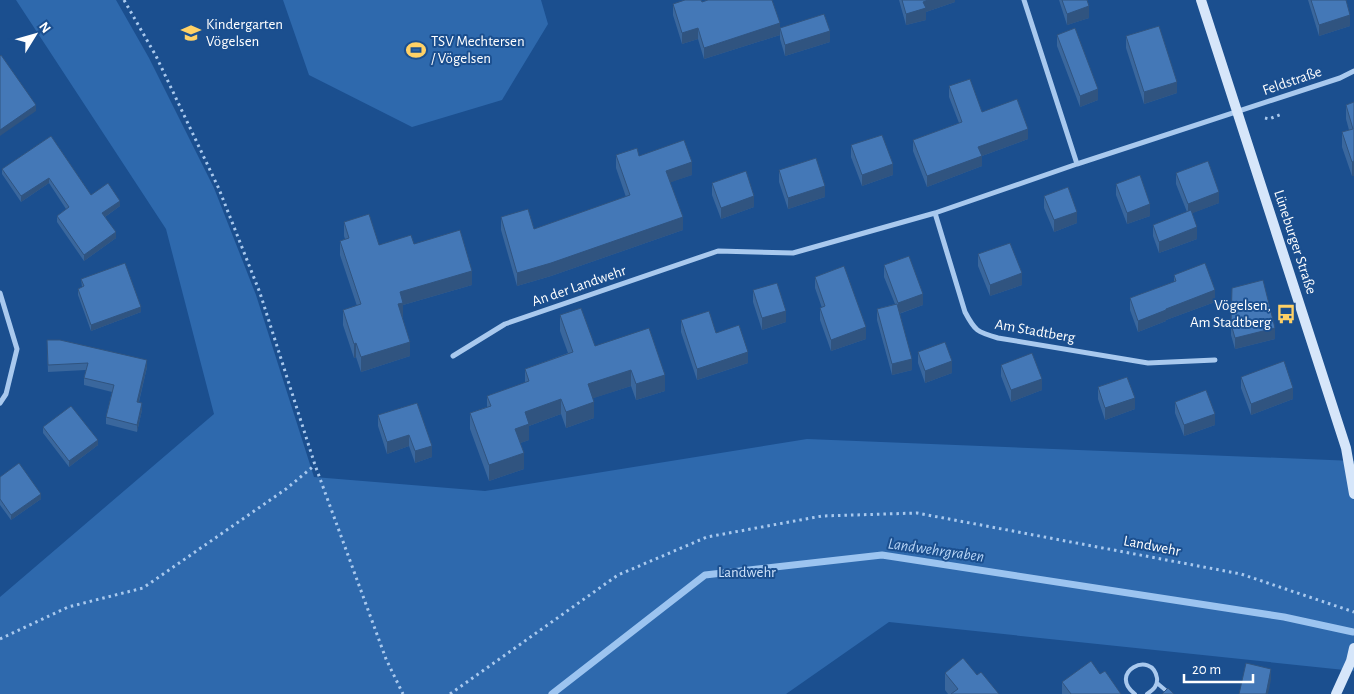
<svg xmlns="http://www.w3.org/2000/svg" width="1354" height="694" font-family="'Alegreya Sans',sans-serif">
<style>
.green{fill:#2e69ad}
.lines{fill:none;stroke-linecap:round;stroke-linejoin:round}
.stream{stroke:#9cc4f0;stroke-width:7}
.path{stroke:#a9c9ee;stroke-width:3;stroke-dasharray:2.5 4;stroke-linecap:butt}
.lane{stroke:#a9c9ee;stroke-width:4}
.street{stroke:#a9c9ee;stroke-width:5}
.secondary{stroke:#d6e6fa;stroke-width:10}
.wall{fill:#3a679d}
.shaded-wall{fill:#305480}
.building{fill:#4478b7;stroke:#305480}
.labels{text-anchor:middle;dominant-baseline:central;stroke-width:4;stroke-linejoin:round;paint-order:stroke}
.poi-label{font-size:15px;fill:#fff;stroke:#1b4f8f;text-anchor:start}
.street-label{font-size:15px;fill:#fff;stroke:#1b4f8f}
.park-label{font-size:15px;fill:#cfe3fa;stroke:#1b4f8f}
.water-label{font-size:16px;font-style:italic;fill:#b5d3f5;stroke:#1b4f8f}
</style>
<rect width="100%" height="100%" fill="#1b4f8f"/>
<path class="green" d="M16,0h100l33,58 65,130 42,107 58,182 171,14 322,-52 547,22v210l-465,-49 -103,72h-786v-97l214,-183 -48,-185z
M283,0h258l7,24 -46,76 -90,27 -103,-52z"/>
<g class="lines">
<path class="stream" d="M552,694l153,-119 177,-20 402,62 69,15"/>
<path class="path" d="M124,0l32,56 63,133 41,104 55,172 71,194 17,35
M1265,118l4,1 13,-5
M0,639l68,-32 75,-19 143,-99 29,-24
M450,694l168,-119 89,-38 115,-21 95,-3 324,61 113,38"/>
<path class="lane" d="M1157,683l13,11
M1135,694c-28,-21 17,-45 22,-16 1,8 -4,12 -10,16"/>
<path class="street" d="M1024,0l53,164 263,-86 14,-7
M935,213l30,99c10,19 12,20 33,26l150,25 67,-3
M0,293l17,56 -11,45 -6,9
M453,356l52,-32 213,-73 75,2 142,-40 142,-49"/>
<path class="secondary" d="M1201,0l145,448 8,46
M1336,694l15,-33 3,-13"/>
</g>
<path class="wall" d="M899,0h56v2l-29,10v8l-20,5z
M1059,0h28l2,18 -22,7z
M1308,0h38l4,26 -31,10z
M702,2l78,33 -76,24 -6,-20 -16,5 -9,-29v-11z
M780,28l50,14 -45,14 -5,-17z
M1057,35l41,65 -18,7 -23,-61z
M1126,36l51,57 -33,11 -18,-56z
M949,86l33,26 46,27 -46,17v10l-55,21 -14,-36v-11l46,-17 -10,-26z
M1354,102v74h-2l-10,-29v-15l7,-2 -3,-11v-14z
M51,136l40,59 29,11 -15,11 11,21 -32,23 -27,-39v-6l9,-7 -17,-26 -28,19 -19,-28v-5z
M851,145l42,30 -31,11 -11,-29z
M616,155l23,1 53,19 -22,7 13,48 -132,46 -34,10 -16,-56v-13l33,12 92,-32 -10,-29z
M779,170l46,27 -37,12 -9,-27z
M1176,173l43,30 -27,10 5,26 -38,14 -6,-17v-11l34,-13 -11,-28z
M712,183l42,24 -33,12 -9,-24z
M1116,184l34,32 -23,8 -11,-29z
M1044,196l33,27 -23,9 -10,-24z
M344,222l35,23 35,-1 58,41 -69,20v12l-1,1 8,38 -49,16 -5,-15 -2,1 -11,-33v-15l14,-4 -17,-51v-14l5,-2 -1,-3z
M978,254l44,31 -32,11 -12,-30z
M884,265l39,40 -24,9 13,56 -20,5 -15,-55v-11l18,-5 -11,-27z
M1174,275l41,27 -49,18v1l-28,11 -8,-22v-12l44,-16z
M815,277l51,62 -35,12 -11,-31v-12h2l-7,-20z
M81,279l60,33 -50,19 -13,-36v-6l4,-2z
M1232,288l43,51 -40,10 -4,-14z
M753,290l33,32 -24,8 -9,-28z
M560,315l35,31 70,45 -29,9 -5,-14 -38,12 1,20 -28,10 -5,-14 -32,12v14l-9,3 4,26 -35,12 -19,-52v-16l17,-6v-11l38,-13v-14l43,-16 -8,-22z
M681,320l35,13 32,30 -51,17 -16,-48z
M47,347l100,20 -8,35 3,8 -5,22 -31,-8v-7l6,-25 -28,-7v-7l2,-8 -38,2z
M918,352l34,21 -27,10 -7,-20z
M1001,365l41,25 -31,12 -10,-26z
M1241,377l52,22 -42,16 -10,-27z
M1098,387l37,22 -30,11 -7,-21z
M1175,402l40,23 -31,11 -9,-23z
M417,403l15,54 -17,6 -6,-17 -22,8 -9,-28v-11z
M43,427l55,18 -29,22 -26,-34z
M0,477l41,22 -30,21 -11,-15z
M945,673l32,2 22,19h-51l-3,-4z
M1100,674l21,20h-59v-12z"/>
<path class="shaded-wall" d="M928,0h27v2l-29,10v8l-20,5v-11l17,-12z
M1089,6v12l-22,7v-11z
M1350,15v11l-31,10v-11z
M780,23v12l-76,24v-11z
M698,28v11l-16,5v-11z
M830,31v11l-45,14v-11z
M1177,82v11l-33,11v-12z
M1098,89v11l-18,7v-11z
M36,105v6l-36,25v-6z
M1028,129v10l-46,17v10l-55,21v-11l51,-29z
M1354,161v15h-2v-14z
M692,162v13l-26,9v-13z
M893,164v11l-31,11v-11z
M49,178v5l-28,19v-6z
M825,186v11l-37,12v-11z
M1219,192v11l-31,12v-11z
M754,196v11l-33,12v-11z
M120,201v5l-18,13v-6z
M1150,204v12l-23,8v-11z
M1077,212v11l-23,9v-12z
M683,217v13l-132,46 -34,10v-13z
M1197,227v12l-38,14v-11z
M116,232v6l-32,23v-6z
M472,271v14l-69,20v12l-5,2v-15l2,-12z
M1022,273v12l-32,11v-11z
M1215,290v12l-49,18v1l-28,11v-11l28,-12z
M923,294v11l-25,9v-11z
M141,307v5l-50,19v-6z
M786,311v11l-24,8v-12z
M866,327v12l-35,12v-11z
M1275,328v11l-40,10v-11z
M410,342v14l-49,16v-15z
M356,343v14l-2,1v-14z
M748,352v11l-51,17v-11z
M912,359v11l-20,5v-11z
M147,360v7l-10,42v-7z
M952,361v12l-27,10v-12z
M631,370v16l-43,14v-16z
M665,375v16l-29,9v-16z
M1042,379v11l-31,12v-12z
M1293,388v11l-42,16v-11z
M1135,398v11l-30,11v-12z
M561,399v15l-32,12v14l-14,5v-16l10,-17z
M594,402v16l-28,10v-16z
M142,403v7l-5,22v-7z
M1215,414v11l-31,11v-11z
M409,435v11l-22,8v-12z
M98,440v5l-29,22v-6z
M432,446v11l-17,6v-12z
M524,453v16l-35,12v-16z
M41,494v5l-30,21v-5z
M1271,669v11l-3,14h-2z"/>
<path class="building" d="M685,0h16l1,2 6,-2h64l8,23 -76,25 -6,-20 -16,5 -9,-29z
M902,0h26l-5,2 3,6 -20,6z
M1062,0h25l2,6 -22,8z
M1311,0h35l4,15 -31,10z
M824,14l6,17 -45,14 -5,-17z
M1159,26l18,56 -33,10 -18,-56z
M1075,28l23,61 -18,7 -23,-61z
M1,55l35,50 -36,25v-74z
M970,79l12,33 35,-13 11,30 -50,18 4,9 -55,20 -14,-36 49,-18 -13,-36z
M1354,102v59l-2,1 -10,-30 11,-3 -7,-24z
M882,135l11,29 -31,11 -11,-30z
M51,136l40,59 17,-12 12,18 -18,12 14,19 -32,23 -27,-39 12,-9 -20,-29 -28,18 -19,-27z
M684,140l8,22 -26,9 17,46 -132,46 -34,10 -16,-56 27,-8 6,20 96,-34 -14,-40 21,-7 2,8z
M816,158l9,28 -37,12 -9,-28z
M1208,161l11,31 -31,12 -12,-31z
M746,171l8,25 -33,12 -9,-25z
M1140,175l10,29 -23,9 -11,-29z
M1068,187l9,25 -23,8 -10,-24z
M1191,210l6,17 -38,15 -6,-17z
M369,214l10,31 32,-10 3,9 46,-14 12,41 -72,21 3,11 -5,1 12,38 -49,15 -5,-14 -2,1 -11,-34 18,-6 -21,-63 9,-3 -5,-16z
M1010,243l12,30 -32,12 -12,-31z
M909,256l14,38 -25,9 -14,-38z
M125,263l16,44 -50,18 -13,-36 6,-3 -3,-7z
M1205,263l10,27 -49,19v1l-28,11 -8,-23 46,-17 -2,-6z
M844,266l22,61 -35,13 -11,-32 5,-2 -10,-29z
M1263,280l12,48 -40,10 -4,-14 1,-36z
M777,283l9,28 -24,7 -9,-28z
M897,304l15,55 -20,5 -15,-55z
M581,308l14,38 54,-18 16,47 -29,9 -5,-14 -43,14 6,18 -28,10 -5,-13 -36,13 4,12 -14,5 9,24 -35,12 -19,-52 21,-7 -4,-10 42,-15 -4,-12 48,-17 -13,-37z
M709,311l7,22 23,-8 9,27 -51,17 -16,-49z
M47,340h13l87,20 -10,42 5,1 -5,22 -31,-8 8,-32 -30,-7 4,-15 -40,2z
M945,342l7,19 -27,10 -7,-19z
M1032,353l10,26 -31,11 -10,-25z
M1284,361l9,27 -42,16 -10,-27z
M1127,377l8,21 -30,10 -7,-21z
M1206,390l9,24 -31,11 -9,-23z
M417,403l15,43 -17,5 -6,-16 -22,7 -9,-27z
M71,406l27,34 -29,21 -26,-34z
M19,463l22,31 -30,21 -11,-16v-22z
M963,658l14,17 4,-3 18,22h-48l7,-5 -13,-16z
M1091,661l9,13 5,-3 16,23h-50l-9,-12z
M1246,663l25,6 -5,25h-27z
M1168,688l6,6h-12z"/>
<defs>
<symbol id="school-bare" viewBox="-9 -9 18 18"><path d="M0-5L7-2L0 1L-7-2ZM-4 1L0 2.5L4 1V4Q0 6-4 4Z" fill="#ffd166" stroke="#1b4f8f" stroke-width="2.5" paint-order="stroke"/></symbol>
<symbol id="stadium-bare" viewBox="-9 -9 18 18"><path d="M0-5a6.5 5 0 1 0 0 10a6.5 5 0 1 0 0-10ZM-3.5-1.8h7v3.6h-7Z" fill="#ffd166" stroke="#1b4f8f" stroke-width="2.5" paint-order="stroke"/></symbol>
<symbol id="bus-bare" viewBox="-9 -9 18 18"><path d="M-5-6H5V4H4V6H2V4H-2V6H-4V4H-5ZM-3.5-4V0h7V-4ZM-3.5 1.2v1.5H-2V1.2ZM2 1.2v1.5H3.5V1.2Z" fill="#ffd166" stroke="#1b4f8f" stroke-width="2.5" paint-order="stroke"/></symbol>
</defs>
<g fill-rule="evenodd">
<use href="#school-bare" x="177" y="19" width="28" height="28"/>
<use href="#stadium-bare" x="402" y="36" width="28" height="28"/>
<use href="#bus-bare" x="1272" y="300" width="28" height="28"/>
</g>
<g class="labels">
<g class="poi-label">
<text x="206" y="24">Kindergarten<tspan x="206" dy="17">Vögelsen</tspan></text>
<text x="431" y="41">TSV Mechtersen<tspan x="431" dy="17">/ Vögelsen</tspan></text>
<text x="1271" y="305" text-anchor="end">Vögelsen,<tspan x="1271" dy="17">Am Stadtberg</tspan></text>
</g>
<g class="street-label">
<text transform="translate(1292 81) rotate(-19)">Feldstraße</text>
<text transform="translate(1295 242) rotate(72)">Lüneburger Straße</text>
<text transform="translate(579 286) rotate(-19)">An der Landwehr</text>
<text transform="translate(1035 331) rotate(10)">Am Stadtberg</text>
<text transform="translate(1152 546) rotate(11)">Landwehr</text>
</g>
<g class="park-label">
<text x="747" y="572">Landwehr</text>
</g>
<g class="water-label">
<text transform="translate(936 550) rotate(8)">Landwehrgraben</text>
</g>
</g>
<g transform="translate(35 35) rotate(53)" stroke="#1b4f8f" stroke-width="4" paint-order="stroke">
<path d="M0-4L9 19L0 12L-9 19Z" fill="#ffffff"/>
<text y="-8" font-size="14" font-weight="bold" text-anchor="middle" fill="#ffffff">N</text>
</g>
<path d="M1184 674v8h69v-8" fill="none" stroke="#ffffff" stroke-width="2.5"/>
<text x="1192" y="674" font-size="15" fill="#ffffff" stroke="#1b4f8f" stroke-width="4" paint-order="stroke">20 m</text>
</svg>
